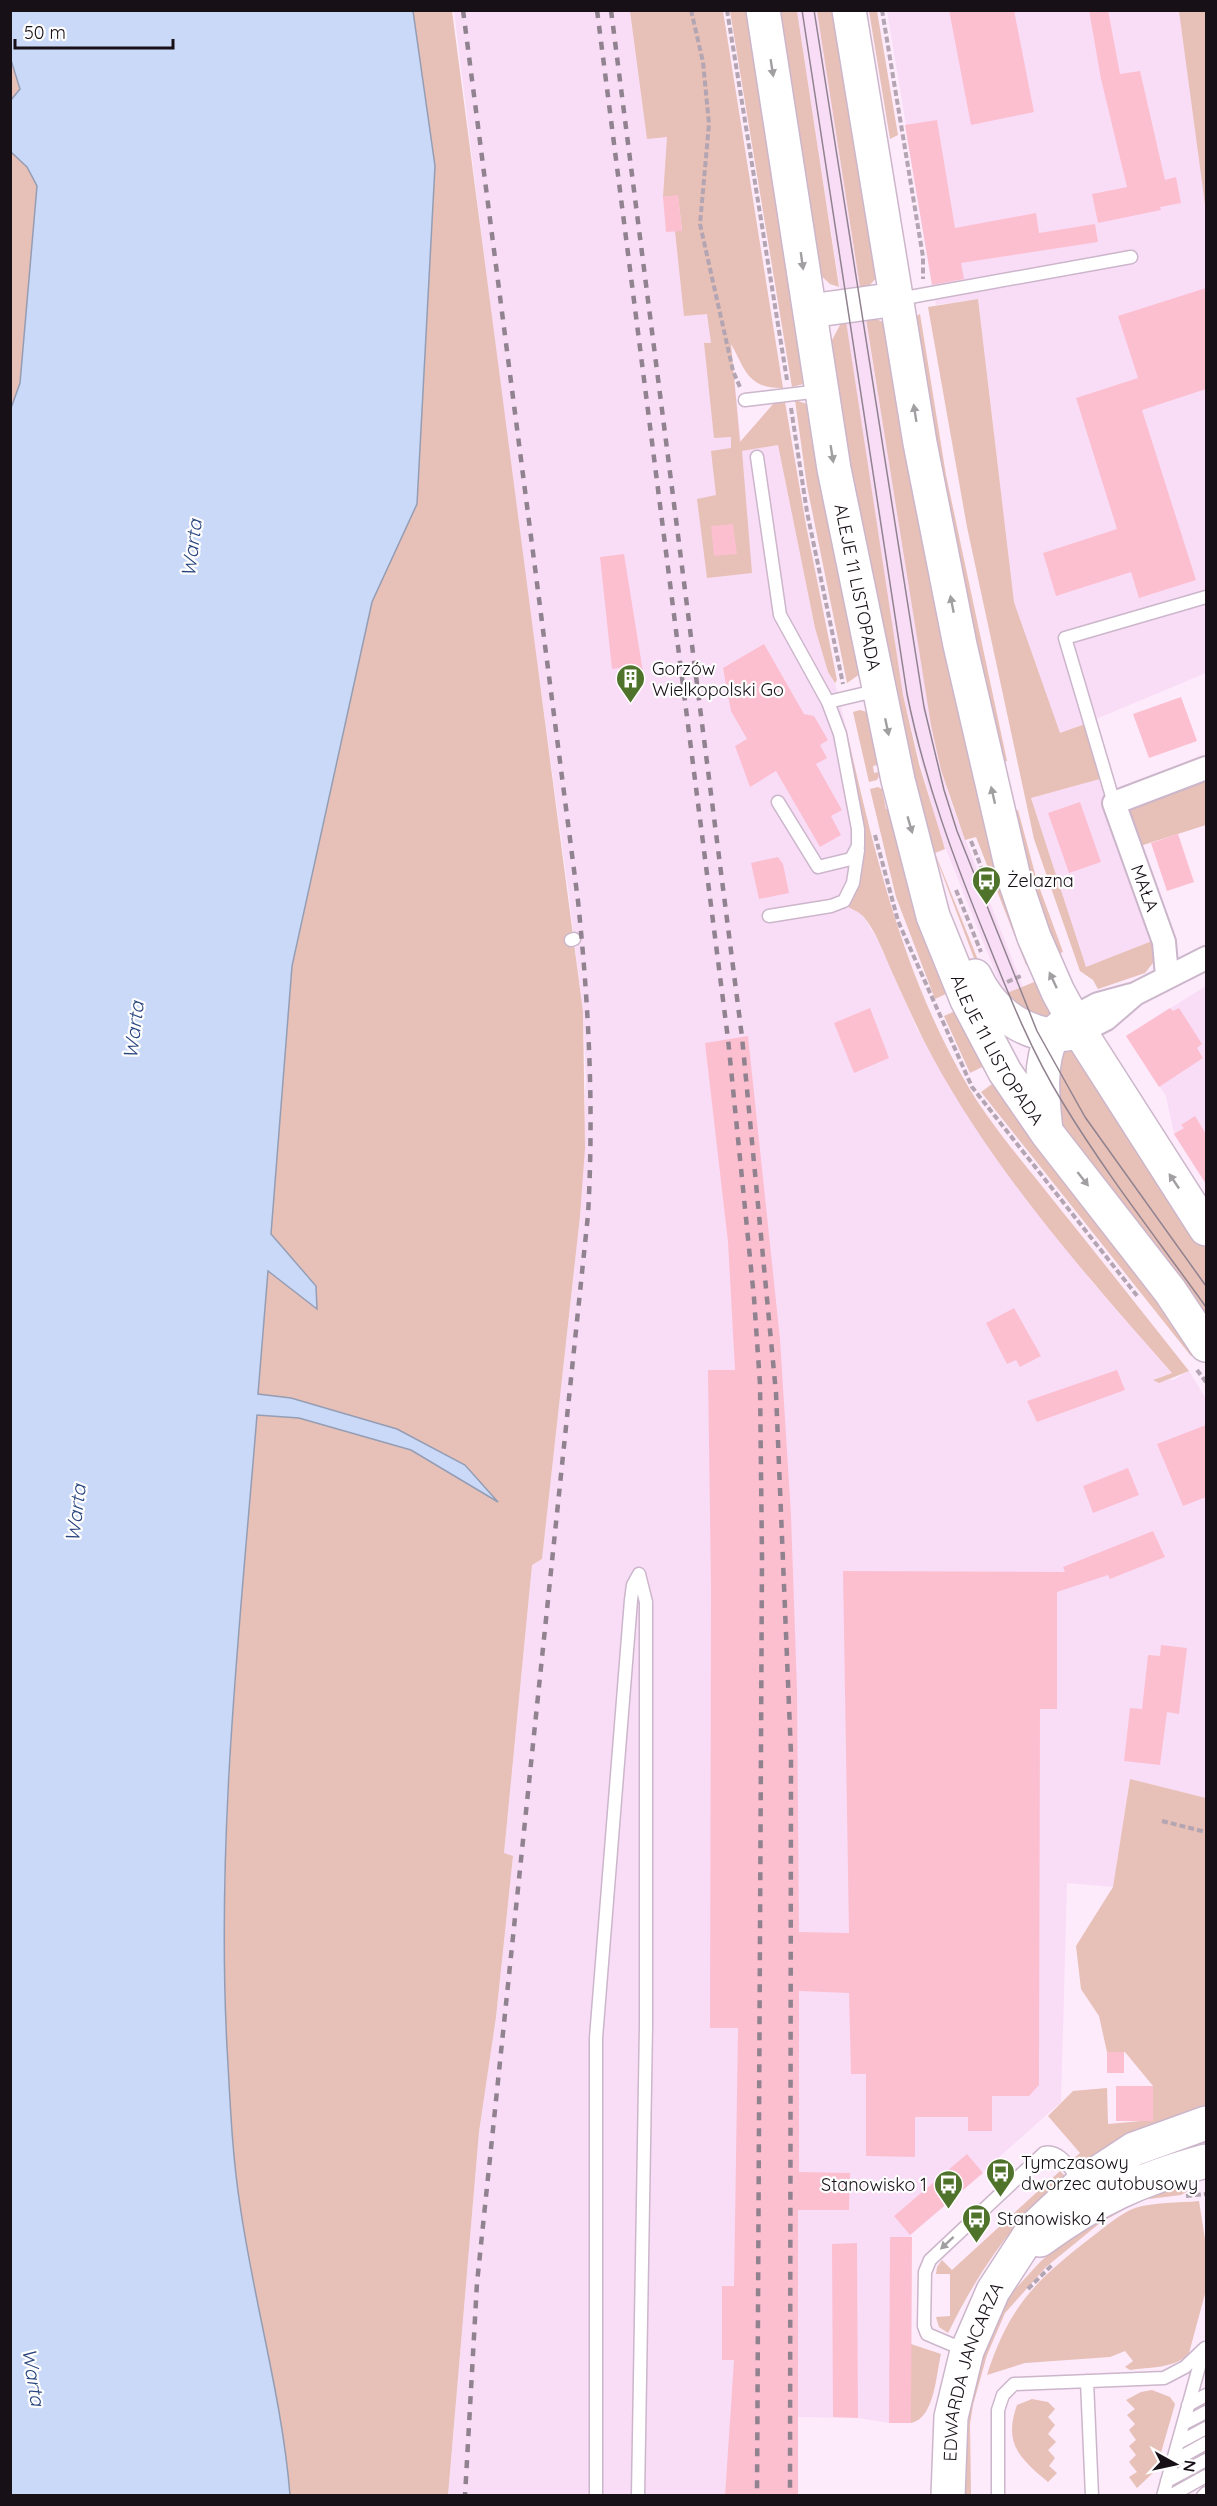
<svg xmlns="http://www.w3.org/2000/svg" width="1217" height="2506" font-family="Quicksand,sans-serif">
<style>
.built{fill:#f9ddf7}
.green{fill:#e7c0b7}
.water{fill:#cad9f7;stroke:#949db4;stroke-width:1.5}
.building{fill:#fcbfd0}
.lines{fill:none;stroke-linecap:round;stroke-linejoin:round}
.lane-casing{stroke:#ccb6cb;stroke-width:15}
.street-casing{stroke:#ccb6cb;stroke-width:26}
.secondary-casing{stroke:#ccb6cb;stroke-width:36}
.path{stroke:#b4a5b2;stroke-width:4;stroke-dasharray:6 3;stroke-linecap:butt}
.lane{stroke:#fff;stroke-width:12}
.street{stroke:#fff;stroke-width:22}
.secondary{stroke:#fff;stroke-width:33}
.tram{stroke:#90828f;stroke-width:1.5}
.rail{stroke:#90828f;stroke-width:4.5;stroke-dasharray:8 8;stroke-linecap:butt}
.oneway{fill:#a29fa2}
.labels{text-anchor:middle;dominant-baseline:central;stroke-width:4.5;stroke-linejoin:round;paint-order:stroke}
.street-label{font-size:18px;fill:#171017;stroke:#fefefe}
.poi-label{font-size:18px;fill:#171017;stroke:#fefefe;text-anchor:start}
.water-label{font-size:20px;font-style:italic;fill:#29457f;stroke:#fefefe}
</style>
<rect width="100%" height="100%" fill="#fdeafb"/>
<path class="built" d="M454,11h242l45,432 1,8 36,-6 37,183 13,44 7,11 10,41 20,110v19l-8,29 5,32 19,32 37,85 174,251 80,91 -18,6 19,1 16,-9 17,28v399l-76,-18 -17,107 -46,-4 -6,219 -150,133v188h-22l-31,-5 -60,-1v78l-350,1 31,-364 17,-115 17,-160 -9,-4 28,-288 10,-6 38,-343 6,-134 -3,-70 -15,-124 -59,-432z
M797,11h20l43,276 81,483 12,38 70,179 -19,7 -66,-165 -35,-134z
M887,11h319v662l-146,61 -46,-132 -36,-303 -42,6z
M1100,779l52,162 -66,27 -55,-170z
M1206,986v198l-32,-50 -8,-38 -40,-60z"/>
<path class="green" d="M11,10l42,172 -42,326 -1,-497z
M413,11h39l131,1001 2,136 -5,68 -38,343 -10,6 -28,288 9,3 -17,161 -17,115 -31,363h-158c-8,-98 -36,-193 -50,-290 -8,-52 -10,-106 -13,-158 -10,-211 13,-422 30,-633l42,4 112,32 85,51 -31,-36 -174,-67 -33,-3 10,-124 49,37 -1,-23 -45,-51 21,-266 80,-367 45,-97 18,-338z
M630,11h93l60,377c-36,1 -38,-20 -52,-44l9,98 34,-39 11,-1 21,123 31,155 -2,3 -7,-11 -13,-44 -37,-183 -36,6 10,122 -45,5 -10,-79 19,-4 -5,-44 20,-3v-11l-17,1 -10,-95h7l-4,-29 -23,2 -9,-85 7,-1 -4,-34 -15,1 4,-60 -20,2z
M730,11h21l55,369 -3,4 -11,3z
M776,11h21l42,276 -9,-3 -14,-13z
M817,11h22l39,265 -9,10 -9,1z
M869,11h8l21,124 -8,4z
M1179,11h27v201z
M978,299l36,303 46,131 25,-9 15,55 -69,19 55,169 66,-26 4,18 -11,14 -47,16 -5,-9 -13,-9 -46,-132 -67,-312 -39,-220z
M920,314l26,161 61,286 -9,2 -87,-444z
M874,318l11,5 147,639 -6,3 -50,-128 -11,3 -24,-70 -10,-45 -65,-406z
M846,321l57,374 16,69 26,85 -10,4 51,127 -3,2 -57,-151 -69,-306 -26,-183 10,-19z
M795,400l18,6 47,268 -13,9 -40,-197z
M860,710l7,2 14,46 -5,1 1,6 -4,1 1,7 4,-1 1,4 -2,4 -8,2 -16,-70z
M845,724c29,127 57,250 124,364 24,40 56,76 84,112 46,57 91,114 136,171l-30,12 -6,-3 19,-7c-88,-100 -175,-198 -239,-315 -15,-28 -28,-57 -41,-86 -8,-18 -16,-41 -29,-56 -5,-5 -14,-8 -20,-12 14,-23 22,-42 22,-70z
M1206,776v49l-66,21 -11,-34 9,-11z
M878,787l4,2 4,20 6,-1 60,183 -17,8 -39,-102 -26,-108z
M1018,810l19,71 26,71 -9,4 -45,-144z
M1039,980l17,34 -2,8 -59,-24z
M960,1009l237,345 -6,2 -210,-264 11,-8 -10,-17 -12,6 -26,-57z
M1064,1048l12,2 130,199v75l-143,-195 -11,-31z
M1130,1779l76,19v308c-47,14 -89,33 -130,62l-5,-7 9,-8 -32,-37 25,-25 34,-3 1,36 45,-4v-34l-28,-34h-18l-8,-36 -18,-27 -5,-43 37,-59z
M1060,2171l5,5c-52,44 -87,96 -117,157l-9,-6 -3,-10 14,-1v-42h-14l1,-7 5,-7 10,10z
M1171,2185l17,6 -7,4 -40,5 -41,23 -54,44 -41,46 -18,42 -14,50 -3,19 1,71 -11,1 10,-113 37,-85 34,-37 41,-35z
M1199,2201l7,45v44l-17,63c-13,16 -41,14 -59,17l-5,-3 8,-6 -8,-10 -15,6 -85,6 -38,12c22,-69 49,-95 106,-139 12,-9 28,-23 42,-28 19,-6 44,-5 64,-7z
M911,2344l30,10c-5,20 -6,64 -30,69z
M1152,2390l18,7 5,7 -19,66 -19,18 -8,-11 8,-5 -8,-10 7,-7 -7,-9 7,-6 -7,-10 6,-6 -8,-9 8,-6 -9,-9 15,-8z
M1032,2399l16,3 7,7 -7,8 7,8 -7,9 8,8 -8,8 7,8 -6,8 8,7 -9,9c-28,-24 -45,-38 -31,-77z"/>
<path class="water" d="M11,10l402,1 22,155 -18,338 -45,98 -80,364 -21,268 45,52 1,23 -49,-38 -10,123 33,4 106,31 68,36 33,37 -87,-52 -112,-32 -42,-3c-17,210 -41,421 -30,632 3,52 5,107 13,158 14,98 42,192 50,290h-279l-1,-2084 10,-28 17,-197 -10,-19 -16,-15v-52l9,-11 -9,-29z"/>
<path class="building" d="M949,10h65l20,102 -63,13z
M1089,10h19l12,64 20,-3 25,109 11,-3 5,26 -21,4 1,3 -63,13 -6,-29 35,-7 -26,-108z
M937,120l18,108 81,-15 3,20 56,-9 3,18 -137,21 3,16 -32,6 -27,-160z
M678,195l4,36 -16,1 -3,-35z
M1206,288v101l-64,21 54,170 -57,18 -8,-26 -75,24 -13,-43 74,-24 -41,-131 62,-20 -20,-62z
M733,524l4,30 -23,2 -3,-30z
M624,554l19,118 -23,3 -1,-7 -7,1 -12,-112z
M764,644l40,70 10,2 14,24 -8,5 7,13 -11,6 26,46 -11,6 10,19 -21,12 -44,-76 -26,16 -15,-41 12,-7 -16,-28 -8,-43z
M1181,697l16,44 -48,17 -16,-44z
M1080,802l21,60 -32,11 -21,-60z
M1178,834l16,48 -27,9 -16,-48z
M778,857l5,7 6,29 -30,6 -8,-36z
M870,1008l19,50 -35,15 -20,-50z
M1170,1008l3,3 6,-3 23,36 -5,4 6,10 -44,29 -33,-51z
M748,1036l32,303 11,176 6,175 2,242 50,1 -6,-362 222,1 -2,-5 90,-36 12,26 -55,22 -2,-4 -51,17v117h-17l-1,376 -10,11h-37v35h-24v-14h-53v40l-49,-1v-82h-15l-2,-81 -50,-2v181l51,1 -1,37h-51v286h-73l9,-136h-12v-74h12l4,-258h-28l1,-439 -3,-219h27l-7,-128 -23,-199z
M1195,1116l11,18v50l-32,-50 10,-6 -3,-3z
M1014,1308l27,48 -21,11 -4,-7 -9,4 -21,-41z
M1117,1370l8,20 -88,32 -10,-21z
M1206,1425v72l-23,9 -26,-62z
M1128,1468l11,27 -46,18 -10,-27z
M1161,1645l26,3 -8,66 -12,-2 -7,53 -36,-4 6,-53 12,1 6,-54 12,1z
M1107,2052h17v21h-17z
M1116,2086h37v35h-37z
M967,2154l16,19 -73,62 -16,-19z
M890,2237h22l-1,186h-22z
M857,2243l1,175 -25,-1 -1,-173z"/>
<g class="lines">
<defs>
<path id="lane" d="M899,299l232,-42
M745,400l75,-9
M757,457l23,158 48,87 12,32 18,95v17l-7,13 -33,8 -40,-65
M828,702l51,-12
M1114,803l-49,-165 141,-41
M769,916l62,-10 13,-5 9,-18 5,-33
M571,940l3,-1
M967,2351l-40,-17 -3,-8 1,-54 5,-12 114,-107c17,-4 27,18 37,29
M1087,2381l5,115
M1188,2405l18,-10
M1183,2424l23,-12
M1178,2443l28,-15
M1172,2462l34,-19
M1167,2481l39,-21
M596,2496v-458l35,-438 2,-15 6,-11 7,28v424l-8,470
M998,2496v-86l5,-15 11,-11 150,-6 21,-11 20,-19
M1163,2496l41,-147
M1170,2496l36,-20
M1203,2496l3,-3"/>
<path id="street" d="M1167,976l-3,-34 -50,-139 92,-35
M1072,1018l26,-14 33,-9
M1080,1032l26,-13 29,-25 71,-36"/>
<g id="secondary">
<path id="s1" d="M763,10l71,459 64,311 35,136 34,84 38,72 42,61 123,158 36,54"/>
<path d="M849,10l71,433 40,202 54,233 20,59 24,55 22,40 126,197"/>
<path d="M810,311l87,-12"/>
<path d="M975,976c14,31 41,54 76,59 9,1 20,-2 29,-3"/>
<path d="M1046,1131c-3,-29 -8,-67 6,-94 3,-6 11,-12 17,-16"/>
<path d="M1040,2240c56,-41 100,-61 166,-79"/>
<path id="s2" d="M948,2496l3,-79 16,-66 26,-60 41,-63 48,-45 52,-34 72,-26"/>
</g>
</defs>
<use href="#lane" class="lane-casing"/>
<use href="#street" class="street-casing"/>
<use href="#secondary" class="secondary-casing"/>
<path class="path" d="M691,10l12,52 6,62 -9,100 33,147 7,16
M727,10l60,370
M882,10l41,247v22
M791,408l16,104 36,172
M875,835l23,86 74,166 166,210
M971,841l13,33
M956,890l25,62
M1007,982l16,-7
M1197,1370l9,12
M1162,1821l44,11
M1186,2196l20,-2
M1028,2289l24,-24"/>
<use href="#lane" class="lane"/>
<use href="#street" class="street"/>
<use href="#secondary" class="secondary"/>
<path class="tram" d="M802,10l105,684c18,88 47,166 81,249 22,55 44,110 75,160 43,71 95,137 143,204
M814,10l110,697 20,83 13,41 80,200 48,86 121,169"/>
<path class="rail" d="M463,10l115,891c11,107 16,207 10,314l-111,1068 -12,213
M597,10l131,1029 26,259 6,86 2,173 -5,939
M611,10l131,1027 34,356 15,361 -1,742"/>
</g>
<defs><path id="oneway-solid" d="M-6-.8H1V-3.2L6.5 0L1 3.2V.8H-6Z" transform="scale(1.5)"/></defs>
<g class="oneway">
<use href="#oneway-solid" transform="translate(772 68) rotate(81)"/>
<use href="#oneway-solid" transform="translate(802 261) rotate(82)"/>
<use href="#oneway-solid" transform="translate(915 413) rotate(-99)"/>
<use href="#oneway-solid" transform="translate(832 454) rotate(81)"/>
<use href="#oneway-solid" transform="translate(952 604) rotate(-101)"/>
<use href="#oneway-solid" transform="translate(887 727) rotate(78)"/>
<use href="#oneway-solid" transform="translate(993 795) rotate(-103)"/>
<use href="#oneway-solid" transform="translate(910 825) rotate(74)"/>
<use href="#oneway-solid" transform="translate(1053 980) rotate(-115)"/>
<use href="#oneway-solid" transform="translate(1083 1179) rotate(52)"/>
<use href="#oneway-solid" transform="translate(1174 1181) rotate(-124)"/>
<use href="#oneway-solid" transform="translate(947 2243) rotate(137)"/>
</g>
<defs>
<symbol id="building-pin" viewBox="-11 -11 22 30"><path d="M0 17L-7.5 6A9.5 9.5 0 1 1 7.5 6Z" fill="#50732b" stroke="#fefefe"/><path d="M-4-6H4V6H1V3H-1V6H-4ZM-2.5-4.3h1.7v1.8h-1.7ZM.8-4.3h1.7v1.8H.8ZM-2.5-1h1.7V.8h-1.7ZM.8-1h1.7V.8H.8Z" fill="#fff"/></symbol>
<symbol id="bus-pin" viewBox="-11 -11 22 30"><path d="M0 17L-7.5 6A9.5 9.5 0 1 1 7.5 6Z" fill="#50732b" stroke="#fefefe"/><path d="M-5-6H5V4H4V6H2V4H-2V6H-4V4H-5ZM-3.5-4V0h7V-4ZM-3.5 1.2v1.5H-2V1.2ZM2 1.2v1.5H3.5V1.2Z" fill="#fff"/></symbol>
</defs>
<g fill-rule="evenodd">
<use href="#building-pin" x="614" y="662" width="33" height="45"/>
<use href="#bus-pin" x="970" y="864" width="33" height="45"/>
<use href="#bus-pin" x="984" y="2156" width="33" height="45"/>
<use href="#bus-pin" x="932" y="2168" width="33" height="45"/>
<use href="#bus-pin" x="960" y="2202" width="33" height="45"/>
</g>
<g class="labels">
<g class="street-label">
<text stroke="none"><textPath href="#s1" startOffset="585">ALEJE 11 LISTOPADA</textPath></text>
<text transform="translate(1145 888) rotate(70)">MAŁA</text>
<text stroke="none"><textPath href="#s1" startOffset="1071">ALEJE 11 LISTOPADA</textPath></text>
<text stroke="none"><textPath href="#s2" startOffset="128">EDWARDA JANCARZA</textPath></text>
</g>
<g class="poi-label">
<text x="652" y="668">Gorzów<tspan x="652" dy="21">Wielkopolski Go</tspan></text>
<text x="1007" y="880">Żelazna</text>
<text x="1021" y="2162">Tymczasowy<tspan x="1021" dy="21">dworzec autobusowy</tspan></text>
<text x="927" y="2184" text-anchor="end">Stanowisko 1</text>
<text x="997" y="2218">Stanowisko 4</text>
</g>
<g class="water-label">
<text transform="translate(191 548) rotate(-83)">Warta</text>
<text transform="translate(133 1030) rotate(-83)">Warta</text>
<text transform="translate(75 1513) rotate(-83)">Warta</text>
<text transform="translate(34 2377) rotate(81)">Warta</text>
</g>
</g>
<rect width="1217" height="2506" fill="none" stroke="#171017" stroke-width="24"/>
<g transform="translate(1175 2464) rotate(98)" stroke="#fefefe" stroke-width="4.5" paint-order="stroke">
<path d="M0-4.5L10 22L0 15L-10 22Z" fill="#171017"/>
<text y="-9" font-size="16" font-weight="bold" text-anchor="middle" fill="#171017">N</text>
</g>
<path d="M15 39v9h158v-9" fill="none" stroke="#171017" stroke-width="3"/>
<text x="24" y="39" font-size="18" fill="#171017" stroke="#fefefe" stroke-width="4.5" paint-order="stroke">50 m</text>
</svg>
